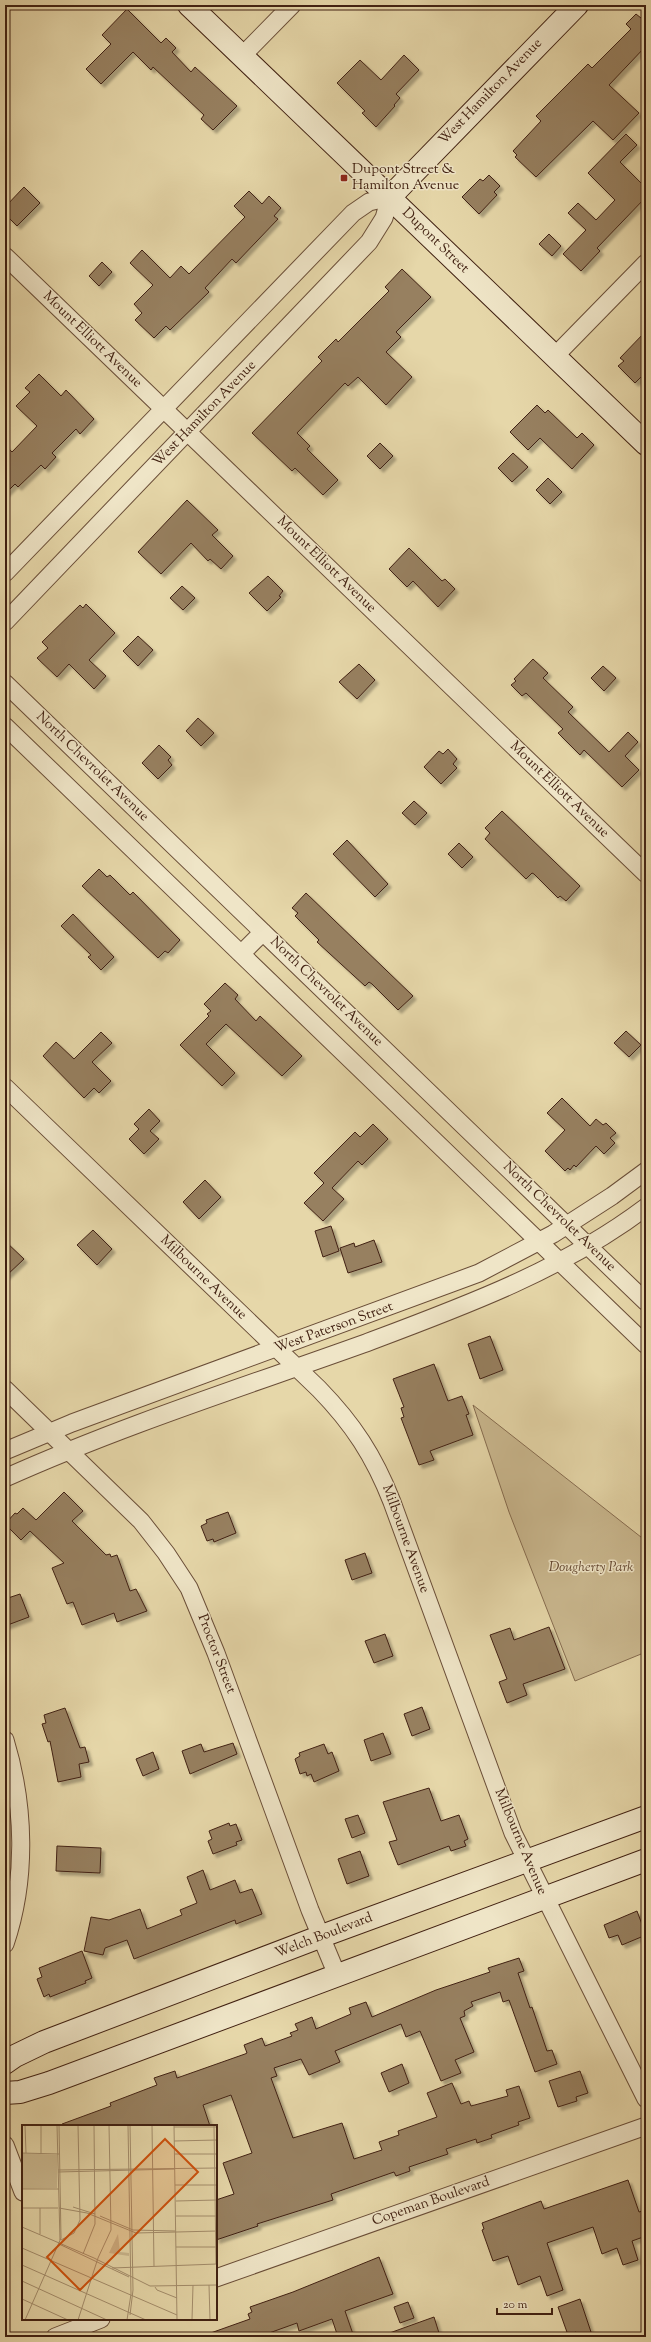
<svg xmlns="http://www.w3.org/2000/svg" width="651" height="2342" font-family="'Sorts Mill Goudy',serif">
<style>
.green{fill:#cab88f;stroke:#866c50}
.building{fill:#978061;stroke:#412112;filter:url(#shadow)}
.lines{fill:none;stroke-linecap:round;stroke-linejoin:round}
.street-casing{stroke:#6a4e38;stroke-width:19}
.secondary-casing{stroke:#412112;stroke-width:24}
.street{stroke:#efe5c7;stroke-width:17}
.secondary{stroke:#efe5c7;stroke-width:22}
.poi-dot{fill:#8f2418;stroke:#efe5c7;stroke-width:1.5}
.labels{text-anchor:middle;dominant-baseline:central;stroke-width:3;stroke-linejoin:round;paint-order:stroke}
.street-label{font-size:14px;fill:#412112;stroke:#efe5c7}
.poi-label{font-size:14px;fill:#412112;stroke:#efe5c7;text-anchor:start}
.park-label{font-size:14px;font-style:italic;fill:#634731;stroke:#efe5c7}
.inset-road{fill:none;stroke:#a48e6d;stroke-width:1}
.view{fill:#cf510d;fill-opacity:0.15;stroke:#cf510d;stroke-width:2}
.inset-edge{fill:none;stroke:#412112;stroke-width:2}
</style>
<defs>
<filter id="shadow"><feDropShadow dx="3.5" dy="3.5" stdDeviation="1" flood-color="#0004"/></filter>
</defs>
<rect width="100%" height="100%" fill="#e6d7a9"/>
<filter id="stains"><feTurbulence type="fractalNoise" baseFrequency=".005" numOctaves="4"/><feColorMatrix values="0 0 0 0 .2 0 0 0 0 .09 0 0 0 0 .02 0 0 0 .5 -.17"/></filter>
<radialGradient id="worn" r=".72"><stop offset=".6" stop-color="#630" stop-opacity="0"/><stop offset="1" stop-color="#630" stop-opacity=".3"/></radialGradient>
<path class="green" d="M473,1405l173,136v111l-71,29 -66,-169z"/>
<path class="building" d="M127,9l34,34 5,-5 10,10 -4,4 19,20 4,-5 42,39 -24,24 -12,-11 3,-4 -51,-48 -2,3 -18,-18 -32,32 -15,-15 25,-25 -9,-9z
M646,13v33l-37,39 30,28 -26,27 -20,-19 -57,56 -21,-20 2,-2 -4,-4 28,-30 -5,-5 52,-52 4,4 39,-39 -5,-5 10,-10 5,4z
M404,55l15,15 -23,24 4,4 -6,7 1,1 -19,21 -14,-14 3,-2 -28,-28 23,-23 21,20z
M626,134l11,11 -17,17 26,26v9l-49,51 3,3 -19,20 -18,-17 23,-24 -18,-17 10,-10 18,17 19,-20 -27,-27z
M489,175l11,11 -6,6 3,3 -18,19 -17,-17 18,-18 3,2z
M24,187l16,16 -23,23 -12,-12v-7z
M249,191l13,13 7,-8 12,12 -7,8 4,3 -42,44 -4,-4 -27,29 4,4 -39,38 -4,-4 -12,12 -19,-18 7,-7 -8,-9 19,-19 -23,-22 12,-13 28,28 11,-12 8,8 56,-57 -11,-11z
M549,234l12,12 -9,10 -13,-12z
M102,262l10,10 -13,14 -10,-10z
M402,269l29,28 -35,35 5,5 -15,15 26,25 -26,28 -28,-28 -10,9 -3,-3 -48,50 13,13 -3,3 31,31 -15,15 -28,-27 -3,3 -40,-38 70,-72 -4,-4 18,-18 2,3 51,-51 -4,-4z
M646,331v41l-11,11 -17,-17 6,-5 -4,-3z
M39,374l22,22 5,-6 28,29 -14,15 -4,-5 -24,24 4,4 -11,12 -4,-4 -23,22 -3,-3 -10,10v-49l7,7 25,-26 -21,-20 14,-14 -5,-4z
M537,405l8,8 3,-3 29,28 5,-5 12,12 -22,24 -32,-31 -12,12 -18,-18z
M380,443l13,13 -13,13 -13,-13z
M513,453l15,14 -16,15 -14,-14z
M548,478l14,14 -12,12 -14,-14z
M187,500l31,30 -6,5 21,21 -12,13 -11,-10 -2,2 -17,-18 -30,31 -23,-22z
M409,548l33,33 3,-2 10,10 -17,18 -25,-26 -6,6 -18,-18z
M268,576l15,15 -4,5 2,1 -14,14 -18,-18z
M182,586l13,12 -12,12 -13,-12z
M86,604l29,29 -26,27 17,16 -12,13 -25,-25 -12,13 -20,-19 11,-10 -6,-6 38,-37 3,3z
M138,636l15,14 -15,16 -15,-15z
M533,659l15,14 -5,5 30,29 -5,5 41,40 19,-20 10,10 -13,14 14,14 -17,17 -38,-37 -4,5 -22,-22 5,-4 -37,-36 -4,3 -11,-11 5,-4 -2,-2z
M359,664l16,16 -18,19 -18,-17z
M603,666l13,12 -12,13 -13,-13z
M198,718l16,15 -13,13 -15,-15z
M159,745l12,12 -3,3 4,5 -14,14 -16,-16z
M448,749l9,10 -4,5 4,4 -16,16 -17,-17 15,-16 4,3z
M414,801l13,12 -12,12 -13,-12z
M502,811l78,75 -14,15 -6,-5 -2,2 -24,-24 -2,-1 -6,6 -41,-40 5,-6 -5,-5z
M347,840l41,44 -13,13 -42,-43z
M459,843l14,14 -11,11 -14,-14z
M99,869l8,8 3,-2 20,20 3,-3 47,48 -12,13 -3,-2 -7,7 -76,-72z
M306,893l107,103 -15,14 -26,-26 -3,-2 -4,4 -48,-44 2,-2 -24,-24 3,-3 -6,-5z
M73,914l41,43 -13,13 -13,-13 3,-2 -30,-29z
M225,983l13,12 -3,4 21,22 4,-5 42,40 -20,20 -56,-52 -20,20 29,29 -13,13 -42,-41 29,-29 -2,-2 4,-3 -7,-7z
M626,1031l15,14 -12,12 -15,-14z
M101,1032l11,11 -20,19 19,19 -12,12 -5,-5 -10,10 -41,-42 13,-14 18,17z
M562,1098l28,28 6,-7 7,6 3,-2 10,10 -6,5 5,5 -11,11 -8,-8 -20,21 -2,-2 -4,5 -2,-2 -3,3 -20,-20 20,-21 -18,-17z
M149,1109l11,12 -10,10 9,8 -15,15 -15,-15 10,-10 -5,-5z
M373,1124l15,15 -26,26 -4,-4 -26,27 12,11 -21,22 -19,-18 20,-20 -10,-10 41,-41 5,5z
M205,1180l16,17 -22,22 -16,-17z
M331,1226l8,25 -16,6 -8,-26z
M93,1230l19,19 -15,16 -20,-20z
M374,1240l8,22 -34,11 -8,-25 14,-5 1,4z
M5,1241l19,18 -19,18z
M490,1336l13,34 -23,9 -12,-35z
M434,1364l14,37 14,-5 7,18 -3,1 7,20 -43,16 4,9 -15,5 -18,-47 3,-1 -3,-9 3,-1 -11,-28z
M64,1492l19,19 -11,10 34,34 4,-1 1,3 6,-2 13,36 6,-2 11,22 -30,11 -3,-9 -32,12 -9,-23 -6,2 -15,-36 12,-5 -34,-32 -9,9 -16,-16 10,-11 2,1 6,-6 13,12z
M228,1512l8,21 -22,9 -1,-3 -6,2 -6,-15 6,-3 -1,-3z
M365,1553l7,20 -20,7 -7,-20z
M20,1594l9,23 -24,9v-27z
M549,1627l16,42 -42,15 4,11 -20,8 -8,-21 8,-3 -17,-44 20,-7 4,12z
M385,1634l8,22 -19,7 -9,-22z
M422,1707l8,22 -18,7 -8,-22z
M65,1708l15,40 5,-1 4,15 -10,2 2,13 -23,5 -8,-41 -2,1 -6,-18 4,-1 -2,-8z
M383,1733l8,21 -20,7 -7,-21z
M233,1743l4,11 -47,20 -8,-23 19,-7 3,8z
M324,1744l4,10 4,-2 7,19 -25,11 -3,-8 -4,2 -1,-4 -6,2 -5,-15 5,-3 -1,-3z
M153,1752l6,17 -16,7 -7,-17z
M429,1788l12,33 18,-6 9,24 -4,2 2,5 -15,5 -2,-5 -51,19 -9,-23 8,-2 -14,-38z
M358,1815l7,18 -13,5 -7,-19z
M229,1823l1,3 6,-2 6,16 -6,2 1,3 -24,9 -5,-13 4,-2 -3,-8z
M57,1846l44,2 -1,25 -44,-2z
M360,1851l9,25 -22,8 -9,-25z
M203,1870l7,20 25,-10 5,13 12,-4 10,25 -26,10 -1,-4 -101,39 -7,-19 -22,8 -2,7 -19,-4 7,-34 18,3 31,-11 7,20 35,-14 -2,-5 17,-7 -10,-26z
M637,1911l9,24 -24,10 -4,-10 -9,3 -5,-13z
M82,1951l10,27 -7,3 1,2 -36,14 -1,-3 -5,3 -7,-18 5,-2 -3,-9z
M519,1958l5,13 -6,2 12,35 2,-1 15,44 5,-1 5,14 -22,8 -26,-72 -6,2 -3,-10 -29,10 2,4 -9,5 1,5 -5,2 14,34 -19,8 6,13 -20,8 -21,-50 -14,6 -5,-13 -66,27 5,11 -31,13 -8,-16 -27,9 3,8 -6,2 22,60 49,-15 12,36 28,-9 -3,-8 20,-7 -1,-4 39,-14 -10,-24 25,-10 9,21 8,-3 2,5 37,-10 -2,-6 13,-4 11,32 -12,4 1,3 -28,10 1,3 -15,5 -1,-4 -30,10 2,5 -39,13 1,4 -14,5 -2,-4 -63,22 2,6 -76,24 1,2 -42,14v-40l18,-6 -11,-31 29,-10 -21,-58 -28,10 7,21h-148v-2l49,-18 -1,-3 47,-18 -3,-7 21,-7 2,7 68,-24 2,-1 -3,-8 18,-7 3,8 27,-10 -2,-3 8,-3 -3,-6 17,-7 4,12 35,-15 -2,-6 17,-6 6,15 64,-27 54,-18 -2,-4z
M402,2064l7,19 -20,9 -8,-19z
M580,2071l8,22 -12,4 1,4 -19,6 -9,-26z
M628,2180l11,32 7,-2v26l-14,5 6,19 -15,5 -6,-17 -15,6 -9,-27 -46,16 16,47 -16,6 -7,-20 -22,9 -10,-29 -15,5 -11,-31 2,-1 -2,-6 59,-22 3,8z
M379,2257l14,37 -48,17 9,26h-16l-6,-18 -33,12 -2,-8 -39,14h-52l-1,-2 45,-16 -2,-5 4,-2 -2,-5 43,-15z
M580,2299l11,33 -13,5 -2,-5 -8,3 -10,-28z
M408,2302l6,16 -14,5 -6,-16z
M434,2317l5,16 -10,4h-45v-2z"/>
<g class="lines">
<defs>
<path id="street" d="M242,56l50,-51
M5,256l641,618
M555,356l91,-93
M5,573l348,-360 16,-11 21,-5 -6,21 -15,24 -364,380
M5,683l641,619
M5,726l641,619
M241,954l22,-22
M5,1087l314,302c34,35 55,67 73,113l121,331 133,266
M5,1389l136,132 25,32 23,35 27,65 94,257 27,65
M5,1451l67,-28 407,-150 74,-39 59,-38 34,-25
M5,1478c116,-52 238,-91 358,-134 99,-37 198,-73 283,-137
M5,1740c20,66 22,139 0,204
M5,2145l18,47
M216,2278l430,-152
M55,2337l46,-18"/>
<path id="secondary" d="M189,5l457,439
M390,197l187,-192
M5,2063l10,-7 29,-14 278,-106 324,-119
M5,2093l15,-1 29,-9 597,-223"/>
</defs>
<use href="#street" class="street-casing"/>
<use href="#secondary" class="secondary-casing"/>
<use href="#street" class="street"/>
<use href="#secondary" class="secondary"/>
</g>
<rect class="poi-dot" x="340" y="174" width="8" height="8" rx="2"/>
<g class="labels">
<g class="street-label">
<text transform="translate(491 92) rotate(-46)">West Hamilton Avenue</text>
<text transform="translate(435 241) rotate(44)">Dupont Street</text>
<text transform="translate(92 340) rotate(44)">Mount Elliott Avenue</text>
<text transform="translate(205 414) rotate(-46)">West Hamilton Avenue</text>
<text transform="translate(326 565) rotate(44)">Mount Elliott Avenue</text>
<text transform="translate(92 767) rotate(44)">North Chevrolet Avenue</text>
<text transform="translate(559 790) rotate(44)">Mount Elliott Avenue</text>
<text transform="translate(326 992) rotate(44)">North Chevrolet Avenue</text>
<text transform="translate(559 1217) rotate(44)">North Chevrolet Avenue</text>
<text transform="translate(203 1278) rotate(44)">Milbourne Avenue</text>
<text transform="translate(334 1328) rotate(-20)">West Paterson Street</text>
<text transform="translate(405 1539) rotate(70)">Milbourne Avenue</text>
<text transform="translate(216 1654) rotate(69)">Proctor Street</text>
<text transform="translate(520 1842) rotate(67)">Milbourne Avenue</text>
<text transform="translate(324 1936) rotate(-21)">Welch Boulevard</text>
<text transform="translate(431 2202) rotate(-19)">Copeman Boulevard</text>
</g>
<g class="poi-label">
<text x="352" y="170">Dupont Street &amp;<tspan x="352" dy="16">Hamilton Avenue</tspan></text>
</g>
<g class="park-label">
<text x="591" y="1568">Dougherty Park</text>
</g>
</g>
<g transform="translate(22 2125)">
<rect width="195" height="195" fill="#e6d7a9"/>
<path d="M0,28l35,2v33l-35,1zM96,109l2,18 9,1v3l-20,-3z" fill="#cab88f"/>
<path class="inset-road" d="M3,0l1,28M19,0v29M35,0l3,115M108,0l3,165 -3,25M130,0l2,141M152,0l3,195M192,0l2,139M152,2h43M152,16l43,-1M0,28l37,1M152,29h43M36,45l159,-2M36,47l117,-3M153,60h42M0,64h37M154,76l41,-1M51,82l22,7M0,83h36M37,83l28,5 49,20 81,-2M78,91l33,14 42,1M154,91h41M0,102l72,31 56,28 67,-1M18,109v-26M39,115l13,-7 6,-13 -2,-95M37,119l70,33M154,122h40M0,123l155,67M61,129l12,-30 -1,-99M0,140l124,55M90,143l105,-4M0,156l85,39M187,160l1,35M133,162l2,3 20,8M0,174l46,21M3,195l36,-82 -2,-113M56,195l20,-62 13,-28 -2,-105M105,195l4,-26 -3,-169M170,195l1,-35"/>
<path class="view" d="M143,14l33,33 -118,118 -33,-33z"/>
<rect width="195" height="195" class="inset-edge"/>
</g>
<rect width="651" height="2342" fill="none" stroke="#e6d7a9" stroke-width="20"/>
<rect x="6" y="6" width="639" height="2330" fill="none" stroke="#412112" stroke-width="2"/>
<rect x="10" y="10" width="631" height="2322" fill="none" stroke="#412112"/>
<path d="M497 2308v6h55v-6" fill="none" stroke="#412112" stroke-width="2"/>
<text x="503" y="2308" font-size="12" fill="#412112" stroke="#efe5c7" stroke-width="3" paint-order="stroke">20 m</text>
<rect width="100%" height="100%" filter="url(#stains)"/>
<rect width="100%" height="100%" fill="url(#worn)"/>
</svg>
